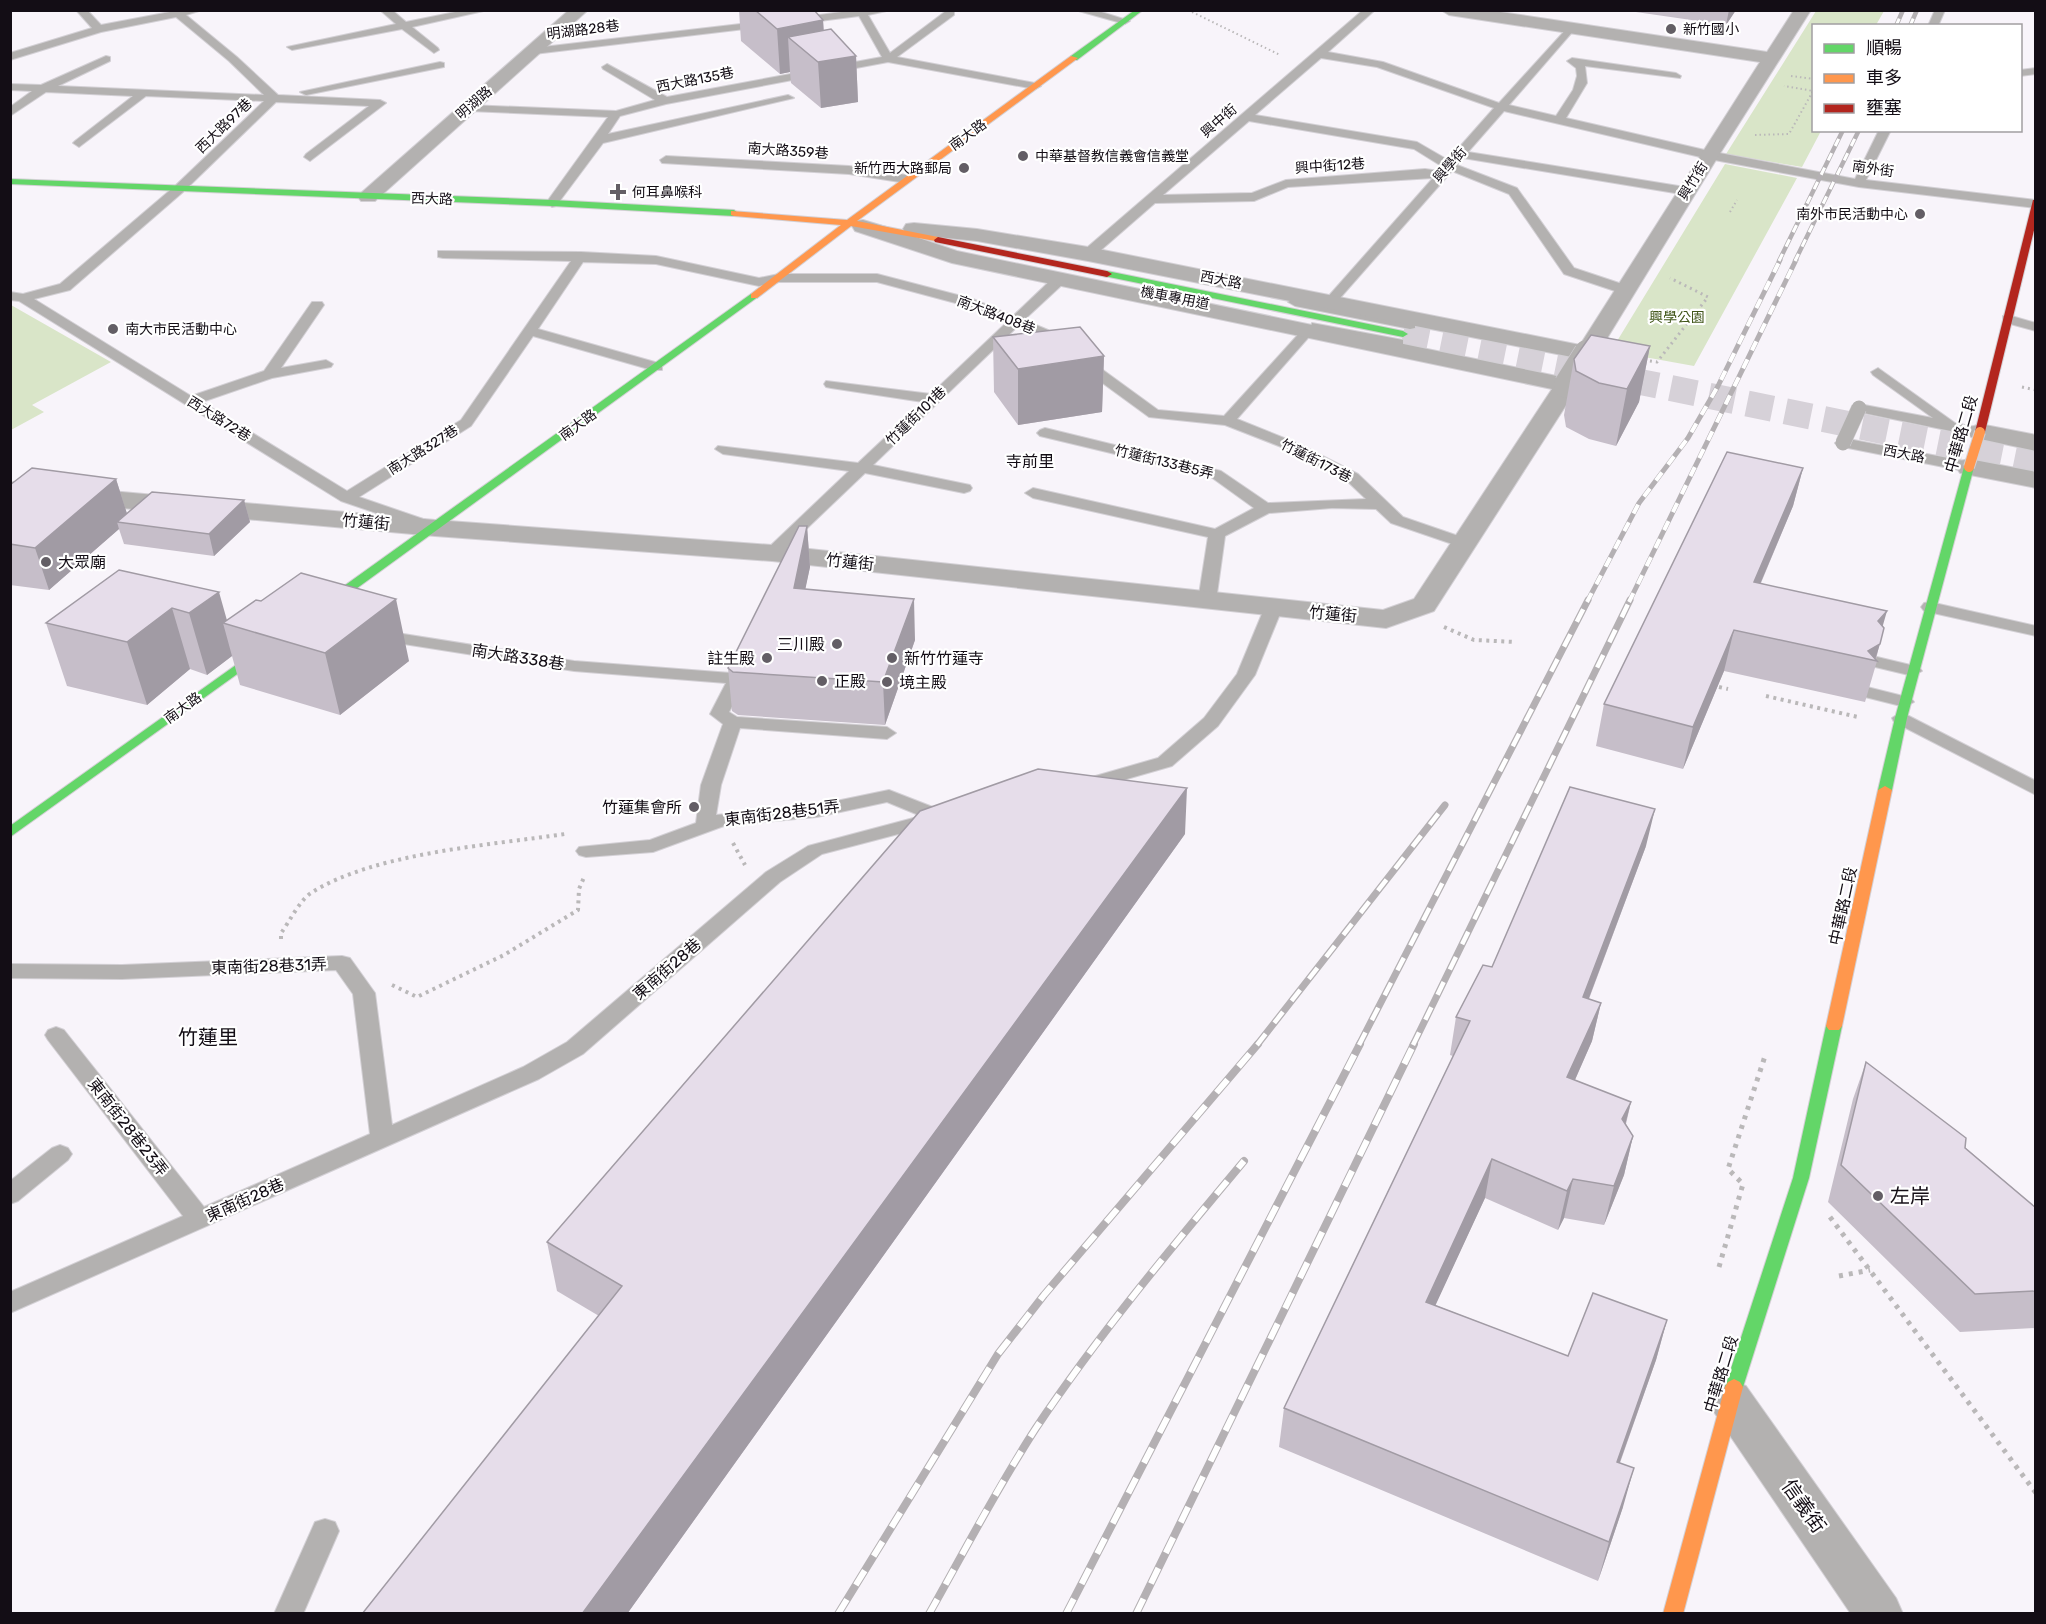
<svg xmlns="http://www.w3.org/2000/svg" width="2046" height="1624" font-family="Rubik,'Noto Sans TC',sans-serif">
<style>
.green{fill:#d9e5c8}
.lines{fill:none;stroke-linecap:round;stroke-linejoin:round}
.secondary-tunnel{stroke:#d6d1d8;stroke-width:26;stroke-dasharray:26 13;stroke-linecap:butt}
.lane-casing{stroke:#d3d0d5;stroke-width:2}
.street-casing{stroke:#d3d0d5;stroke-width:2}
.fast-casing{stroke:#d3d0d5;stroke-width:2}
.slow-casing{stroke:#d3d0d5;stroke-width:2}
.jam-casing{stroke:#d3d0d5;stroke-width:2}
.path-far3{stroke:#bab8b9;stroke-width:2;stroke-dasharray:1.5 3;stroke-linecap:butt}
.path-far2{stroke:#bab8b9;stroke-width:3;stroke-dasharray:2 4;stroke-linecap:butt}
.path-far1{stroke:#bab8b9;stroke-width:4;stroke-dasharray:3 4.5;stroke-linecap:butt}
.path{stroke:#bab8b9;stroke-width:5;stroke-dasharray:4 6;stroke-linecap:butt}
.lane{fill:#b3b1b0;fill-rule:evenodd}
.street{fill:#b3b1b0;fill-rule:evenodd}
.fast{fill:#63d668;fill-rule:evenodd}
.slow{fill:#ff974d;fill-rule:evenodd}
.jam{fill:#b3261e;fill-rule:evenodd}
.rail-far3-casing{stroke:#b4b0b3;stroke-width:4.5}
.rail-far2-casing{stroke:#b4b0b3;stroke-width:5}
.rail-far1-casing{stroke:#b4b0b3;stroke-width:7}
.rail-casing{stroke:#b4b0b3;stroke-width:8}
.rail-far3{stroke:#fff;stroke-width:3;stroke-dasharray:8;stroke-linecap:butt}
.rail-far2{stroke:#fff;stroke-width:4;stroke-dasharray:10;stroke-linecap:butt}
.rail-far1{stroke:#fff;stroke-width:4.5;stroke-dasharray:14;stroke-linecap:butt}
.rail{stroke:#fff;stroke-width:6;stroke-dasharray:17;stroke-linecap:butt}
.lane-bridge-casing{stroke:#d3d0d5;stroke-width:16;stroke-linecap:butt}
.street-bridge-casing{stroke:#d3d0d5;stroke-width:27;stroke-linecap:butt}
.slow-bridge-casing{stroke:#d3d0d5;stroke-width:12;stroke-linecap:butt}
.lane-bridge{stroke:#b3b1b0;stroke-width:15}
.street-bridge{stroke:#b3b1b0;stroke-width:26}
.slow-bridge{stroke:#ff974d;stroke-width:10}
.wall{fill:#c6bec9}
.shaded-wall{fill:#a19ba4}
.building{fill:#e6ddea;stroke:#a19ba4;stroke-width:1.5}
.poi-dot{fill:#635e65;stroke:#fff;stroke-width:2}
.labels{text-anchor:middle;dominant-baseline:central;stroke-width:4.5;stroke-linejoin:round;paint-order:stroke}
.far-poi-label{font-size:14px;fill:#130d15;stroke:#fff;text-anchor:start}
.far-street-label{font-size:14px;fill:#130d15;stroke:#fff}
.far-park-label{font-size:14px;fill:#42571b;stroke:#fff}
.street-label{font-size:16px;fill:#130d15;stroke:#fff}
.far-quarter-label{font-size:16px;fill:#130d15;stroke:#fff}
.poi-label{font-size:16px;fill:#130d15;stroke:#fff;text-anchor:start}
.quarter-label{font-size:20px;fill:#130d15;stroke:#fff}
.near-poi-label{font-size:20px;fill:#130d15;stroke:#fff;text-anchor:start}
.near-street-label{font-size:20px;fill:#130d15;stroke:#fff}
</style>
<rect width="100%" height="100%" fill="#f8f4fa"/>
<path class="green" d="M1816,11h68l-8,14 -62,1v104l7,1 -19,36 -76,-13z
M1725,164l72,14 -103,188 -83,-15z
M11,305l100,57 -79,43 12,7 -33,18z"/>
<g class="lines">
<path class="secondary-tunnel" d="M1403,334l633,128"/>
<defs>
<path id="lane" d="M76,10h11l14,15 69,-13 -2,-2h34l-16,5 51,42 41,38 102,5 6,3 -76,58 -6,-4 2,-3 63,-48 -93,-4 -93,90 -113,98 -36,9 157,97 73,-25 48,-69h10l2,3 -43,63 45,-8 7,4 -2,3 -59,11 -70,24 145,89 114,-71 110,-159 -128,-3 -5,-1v-6l143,1 75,4 103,22 20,-4h98l96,25 40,17 41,-39h10v6l-40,37 24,10 110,80 66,6 80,-88 7,-1 1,-4 91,17v6l-5,1 -83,-17 -78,89 62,25 59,30 45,43 67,23 2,3 -8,5 -73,-25 -15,-14 -44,-1 -63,5 -44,23 -9,65 -9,5 -6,-1 -3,-4 10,-64 -175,-39 -8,-5 8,-5 182,41 39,-21 -43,-31 -171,-41 -3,-3 3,-3 5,-2 176,43 47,32 98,-4 -20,-19 -57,-30 -64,-25 -76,-8 -111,-81 -21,-9 -144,138 97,20 2,3 -2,3 -6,2 -99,-20 -87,83h-12l-2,-3 2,-3 83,-79 -126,-17 -8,-5 3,-3 140,17 65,-61 -92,-14 -5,-1 -2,-3 2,-3 105,13 75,-71 -43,-18 -86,-23h-98l-20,4 -103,-22 -73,-2 -45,67 124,35v6h-10l-119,-34 -62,90 -112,71 73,25 2,3 -2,3h-12l-79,-27 -322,-200 -9,-1v-8l13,2 37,-10 115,-98 89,-85 -118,-5 -67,51 -6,-4 2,-2 58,-45 -87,-4 -36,24v-9l22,-16 -22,-1v-6l31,1 65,-29 4,1v4l-52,25 206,9 -35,-34 -53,-44 -75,15 -91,28v-7l82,-25z
M380,10h12l14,12 59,-12h23l-76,17 26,21 1,2 -5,3 -32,-24 -110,21 -5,-3 109,-23z
M857,10h34l-23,5 22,38 56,-42h8v4l-57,42 138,26 6,3 -6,3 -147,-27 -222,42 -46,12 -12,18 180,-39 6,3 -191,45 -47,63 -4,1 -6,-4 62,-86 -139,-6 -6,-3 6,-3 147,6 39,-11 -52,-31 -1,-2 5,-3 60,33 215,-40 -23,-41 -63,8 -5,-3 5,-3z
M1075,10h20l35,11 -5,3z
M1363,10h12l-47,42 55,10 116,41 71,-78 5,3 -1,2 -65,75 47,11 17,-26 4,-14 -1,-8 -9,-7 5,-3 104,15 5,3 -1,2 -95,-12 2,17 -21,35 143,33 146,28 24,-49h12l-25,50 170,20v8l-177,-21 -150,-28 -205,-48 -36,41 223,36 2,3 -6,4 -224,-37 -6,7 60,23 57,80 57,19v6h-10l-57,-19 -55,-80 -57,-23 -119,135 82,16v6l-5,1 -115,-23 -7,-4 7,-4 31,6v-5l107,-121 -145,9 -34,14 -99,2 -62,54h-10v-6zM1321,58l56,9 117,41 -46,52 -31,-18 -162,-27zM1249,121l165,28 29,18 -4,4 -14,-2 -139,11 -34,13 -89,2z
M1935,10h10l-7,16h-10z
M766,21l4,1v4l-236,28 -5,-3 5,-3z
M440,62l4,1v4l-138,28 -6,-3z
M2036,68v6l-16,2v-6z
M666,156l183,10 57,9 6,4 -6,4 -57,-9 -187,-11 -2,-3z
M2008,315l28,8v8l-33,-9v-6z
M1878,368l77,55 30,6 3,3 -8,5 -126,-26 -2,-3 2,-3 5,-1 74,14 -60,-43 -2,-3z
M1843,438l126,24 8,5 -8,5 -131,-26 -3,-3z
M1930,602l106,24v10l-112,-25 -3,-4 3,-4z
M1273,604l9,5 -27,66 -37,51 -46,40 -87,25 -7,-2 -3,-4 3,-4 80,-23 46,-40 33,-44 27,-65z
M378,630l196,31 157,12 4,-5h12l3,4 -21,40 8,5 150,10 9,6 -9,6 -147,-11 -19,57 -5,30 101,-10 72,-15 59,23 3,4 -3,4 -126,33 -42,28 -197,172 -44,25 -529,234v-21l173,-76 -135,-176 -3,-5 3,-5 8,-3 8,3 140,177 166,-73 -17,-140 -17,-24 -214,9 -112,-1v-14l112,1 220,-9 8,2 25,35 17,132 131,-58 44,-25 199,-170 42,-26 113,-30 -34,-14 -70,15 -93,9 -71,26 -67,5 -7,-2 -3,-4 3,-4 71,-7 46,-17 5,-38 22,-61 -13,-10 16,-31 -152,-12 -202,-32 -3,-4z
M1877,657l42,10 3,4 -9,5 -42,-10 -3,-4 3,-4z
M1867,687l44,11 3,4 -9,5 -44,-11 -3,-4z
M1901,712l135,69v14l-142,-73 -2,-4z
M60,1145l8,3 4,6 -4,6 -50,41 -8,3v-23l42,-33z
M325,1519l10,3 4,9 -36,83h-29l41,-92z"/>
<path id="street" d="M569,10h19l-213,191h-14l-3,-4 3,-4z
M1441,10h46l280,42 27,-42h17l-92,145 -124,203 -8,2 -499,-99 -111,-20 -70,-7 50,17 619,129 3,5 -145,226 -48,17 -614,-67 -337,-25 -425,-38v-16l425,38 337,25 611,65 31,-11 138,-210 -600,-126 -97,-32 -3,-5 3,-5 8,-1 43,13 -3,-4 3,-5 8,-1 63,6 111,18 492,98 180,-283 -311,-47z
M1980,424l56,11v16l-65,-14 -4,-5 4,-5z
M1969,459l67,13v16l-76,-15 -4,-6 4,-6z
M1730,1380l16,6 150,212 7,16h-52l-137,-202 -6,-13 6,-13z"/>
<path id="fast" d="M1135,10h8l-66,50h-6v-4z
M10,179l542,21 182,10 4,3 -4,3 -182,-10 -542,-22z
M1107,271l296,60 5,3 -5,3 -299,-61v-4z
M751,294l8,2 -439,319h-8l-2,-3 2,-3z
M1969,464l5,3 -67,251 -15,72 -2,3h-10l-2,-3 17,-72 69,-251z
M271,640l4,1 2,3 -2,3 -265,190v-11z
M1834,1021l5,1 3,4 -33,152 -66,209 -3,5 -6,3 -6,-3 -3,-5 68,-209 33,-152 3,-4z"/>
<path id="slow" d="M1071,56l7,2 -221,163 81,16 4,3 -1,2 -90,-16 -94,72h-6v-4l90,-69 -107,-9 -3,-1v-4l116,9z
M1885,786l7,4 -50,236 -3,4h-10l-3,-4 52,-236z
M1734,1379l6,3 3,5 -60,227h-20l62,-227 3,-5z"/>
<path id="jam" d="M2033,200h3v22l-51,210 -5,3 -5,-3z
M938,237l169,34 5,3 -5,3 -172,-35 -1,-2z"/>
</defs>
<use href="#lane" class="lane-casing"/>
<use href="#street" class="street-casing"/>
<use href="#fast" class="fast-casing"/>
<use href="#slow" class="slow-casing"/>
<use href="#jam" class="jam-casing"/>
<path class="path-far3" d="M1188,10l92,45
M1791,76l23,3
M1755,135l34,-1 24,-43 -29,-5
M1730,212l7,-12"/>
<path class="path-far2" d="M1644,360l13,2 51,-65 -38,-19
M2022,387l14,3"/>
<path class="path-far1" d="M1444,627l30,13 42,2
M1719,687l9,2
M1766,696l92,21
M733,843l12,22
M281,939v-6c9,-12 18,-32 30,-40 62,-40 180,-48 254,-59
M392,985l25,12 87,-42 74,-45 1,-21 6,-14"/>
<path class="path" d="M1830,1217l206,276
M1719,1267l24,-83 -15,-15 38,-116
M1839,1276l31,-6"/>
<use href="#lane" class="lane"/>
<use href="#street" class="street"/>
<use href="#fast" class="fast"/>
<use href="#slow" class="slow"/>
<use href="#jam" class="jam"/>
<defs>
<path id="rail-far3" d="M1896,26l7,-16
M1910,26l7,-16
M1779,261l64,-131
M1795,261l64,-131"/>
<path id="rail-far2" d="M1587,602l52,-99 49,-65 30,-52 62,-126
M1629,602l167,-342"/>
<path id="rail-far1" d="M1257,1045l188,-240
M1359,1045l229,-445
M1413,1045l217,-445"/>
<path id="rail" d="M838,1614l160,-260 46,-59 214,-251
M929,1614c35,-62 68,-126 107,-186 63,-94 136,-181 208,-267
M1066,1614l294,-570
M1136,1614l278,-570"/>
</defs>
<use href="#rail-far3" class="rail-far3-casing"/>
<use href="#rail-far2" class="rail-far2-casing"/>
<use href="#rail-far1" class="rail-far1-casing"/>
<use href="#rail" class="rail-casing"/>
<use href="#rail-far3" class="rail-far3"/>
<use href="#rail-far2" class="rail-far2"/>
<use href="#rail-far1" class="rail-far1"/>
<use href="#rail" class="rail"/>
<defs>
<path id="lane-bridge" d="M1843,443l16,-35"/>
<path id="street-bridge" d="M1567,385l20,-32"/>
<path id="slow-bridge" d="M1969,467l11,-35"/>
</defs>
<use href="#lane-bridge" class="lane-bridge-casing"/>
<use href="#street-bridge" class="street-bridge-casing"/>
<use href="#slow-bridge" class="slow-bridge-casing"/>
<use href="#lane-bridge" class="lane-bridge"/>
<use href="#street-bridge" class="street-bridge"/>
<use href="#slow-bridge" class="slow-bridge"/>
</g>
<path class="wall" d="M739,10h75l9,10 1,11 32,25 2,46 -37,6 -30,-25 -1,-11 -10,2 -39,-33z
M1622,10h114l-10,15z
M993,337l111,19 -2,56 -84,13 -24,-33z
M1650,346l-11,56 -23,44 -27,-7 -23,-12 -2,-12 10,-56z
M1803,468l-10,38 -32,77 122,44 -7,33 1,1 -12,41 -141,-31 -41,98 -87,-23 8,-42z
M116,479l11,35 117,-14 6,22 -36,34 -90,-12 -5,-15 -70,61 -39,-5v-100z
M807,526l3,41 -5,22 110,51 -30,85 -147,-10 -6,-4 -4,-43z
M119,570l108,50 182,41 -69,54 -100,-30 -8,-29 -25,19 -17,-6 -43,36 -80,-19 -21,-63z
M1185,834l-558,780h-265l237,-298 -42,-25 -10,-49z
M1646,846l-57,153 12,4 -9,38 -17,39 56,22 -5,22 7,12 -9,39 -20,50 -40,-7 -6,12 -73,-32 -50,107 133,51 99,-36 -11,40 -36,103 3,44 -25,74 -319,-134 5,-39 169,-352 -3,-1 6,-38z
M1866,1062l170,146v120l-76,4 -132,-130 25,-103z"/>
<path class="shaded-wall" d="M1729,10h7l-10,15z
M823,20l2,41 31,-5 2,46 -37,6 -3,-46 -30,-25 2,35 -10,2 -3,-45z
M1650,346l-11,56 -23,44 11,-57z
M1104,356l-2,56 -84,13v-56z
M1803,468l-10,38 -49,116 10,-40z
M116,479l13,41 -12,2 2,7 -70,61 -14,-42z
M244,500l6,22 -36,34 -5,-22z
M807,526l3,41 -13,62 -3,-41z
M219,592l9,32 -5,-1 9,33 -25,19 -18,-62z
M396,599l13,62 -69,54 -15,-62z
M914,599l1,41 -30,85 -2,-43z
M172,608l18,61 -43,36 -20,-63z
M1887,611l-10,35 3,-2 -5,16 -7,-9 10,-30z
M1734,630l-10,41 -41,98 10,-42z
M1187,788l-2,46 -558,780h-45z
M1655,809l-9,37 -71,189 8,-38z
M1601,1003l-9,38 -33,75 8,-39z
M1631,1102l-10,39 1,-22z
M1633,1136l-9,39 -20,50 10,-39z
M1492,1159l-7,39 -66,143 7,-39z
M1573,1179l-9,39 -6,12 9,-39z
M1667,1320l-11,40 -50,141 11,-39z
M1634,1468l-11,39 -25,74 11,-39z"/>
<path class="building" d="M755,10h59l9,10 -46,9z
M831,29l25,27 -38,6 -30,-25z
M1080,327l24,29 -86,13 -25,-32z
M1591,335l59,11 -23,43 -28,-6 -23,-12 -2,-12z
M1727,452l76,16 -49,114 133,29 -9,10 6,7 -4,16 -12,7 9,10 -143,-31 -41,97 -89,-23z
M32,468l84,11 -81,69 -25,-4v-59z
M152,492l92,8 -35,34 -92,-12z
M799,526h8l-13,62 120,11 -31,83 -150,-10 -5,-4z
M119,570l100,22 -30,21 -17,-5 -45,34 -81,-19z
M301,573l95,26 -71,54 -102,-30 33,-23 5,1z
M1038,769l149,19 -605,826h-220l260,-328 -75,-44 373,-431z
M1570,787l85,22 -72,188 18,6 -34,74 64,25 -9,17 11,17 -19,50 -41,-7 -6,12 -75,-32 -66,143 142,54 25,-63 74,27 -50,142 17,6 -25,74 -325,-134 186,-387 -14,-4 27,-52 9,2z
M1866,1062l100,76 -1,10 71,60v83l-61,3 -134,-129z"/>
<g class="poi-dot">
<circle cx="1671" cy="29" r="6"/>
<circle cx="1023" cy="156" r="6"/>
<circle cx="964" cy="168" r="6"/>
<path d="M615 183h6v6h6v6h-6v6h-6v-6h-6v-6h6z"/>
<circle cx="1920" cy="214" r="6"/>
<circle cx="113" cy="329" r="6"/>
<circle cx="46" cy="562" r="6"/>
<circle cx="837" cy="644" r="6"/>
<circle cx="767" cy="658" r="6"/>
<circle cx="892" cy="658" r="6"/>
<circle cx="822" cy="681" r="6"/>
<circle cx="887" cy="682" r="6"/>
<circle cx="694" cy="807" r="6"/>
<circle cx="1878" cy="1196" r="6"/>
</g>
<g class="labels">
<g class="far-poi-label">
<text x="1683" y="29">新竹國小</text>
<text x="1035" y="156">中華基督教信義會信義堂</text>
<text x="952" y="168" text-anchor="end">新竹西大路郵局</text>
<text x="632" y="192">何耳鼻喉科</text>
<text x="1908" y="214" text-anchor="end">南外市民活動中心</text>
<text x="125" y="329">南大市民活動中心</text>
</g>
<g class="far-street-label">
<text transform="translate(583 30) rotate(-7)">明湖路28巷</text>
<text transform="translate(695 80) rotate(-11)">西大路135巷</text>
<text transform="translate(474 103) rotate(-41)">明湖路</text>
<text transform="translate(1219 121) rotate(-41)">興中街</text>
<text transform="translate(224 126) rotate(-44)">西大路97巷</text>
<text transform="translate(968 135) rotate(-36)">南大路</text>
<text transform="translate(788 151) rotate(4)">南大路359巷</text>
<text transform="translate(1450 165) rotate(-49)">興學街</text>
<text transform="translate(1330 166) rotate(-4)">興中街12巷</text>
<text transform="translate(1873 169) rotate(8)">南外街</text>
<text transform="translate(1693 181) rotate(-58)">興竹街</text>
<text transform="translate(432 199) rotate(2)">西大路</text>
<text transform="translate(1221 280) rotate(11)">西大路</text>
<text transform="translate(1175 298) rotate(11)">機車專用道</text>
<text transform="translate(996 315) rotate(21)">南大路408巷</text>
<text transform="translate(916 416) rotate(-44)">竹蓮街101巷</text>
<text transform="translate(219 419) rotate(32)">西大路72巷</text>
<text transform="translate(578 425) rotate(-36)">南大路</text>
<text transform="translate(423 450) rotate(-32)">南大路327巷</text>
<text transform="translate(1904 454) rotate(11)">西大路</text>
<text transform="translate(1316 461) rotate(27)">竹蓮街173巷</text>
<text transform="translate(1164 462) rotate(14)">竹蓮街133巷5弄</text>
<text transform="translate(183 708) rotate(-36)">南大路</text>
</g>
<g class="far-park-label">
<text x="1677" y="317">興學公園</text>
</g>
<g class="street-label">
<text transform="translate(1961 434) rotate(-74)">中華路二段</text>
<text transform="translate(366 522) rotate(5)">竹蓮街</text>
<text transform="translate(850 562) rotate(6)">竹蓮街</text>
<text transform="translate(1333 614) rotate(5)">竹蓮街</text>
<text transform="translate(518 657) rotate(9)">南大路338巷</text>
<text transform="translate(782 813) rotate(-7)">東南街28巷51弄</text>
<text transform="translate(1843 906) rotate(-78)">中華路二段</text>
<text transform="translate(269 966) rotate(-2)">東南街28巷31弄</text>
<text transform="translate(667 969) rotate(-41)">東南街28巷</text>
<text transform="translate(128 1127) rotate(52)">東南街28巷23弄</text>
<text transform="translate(245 1200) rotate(-24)">東南街28巷</text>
<text transform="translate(1721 1374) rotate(-73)">中華路二段</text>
</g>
<g class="far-quarter-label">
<text x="1030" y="461">寺前里</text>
</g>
<g class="poi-label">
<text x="58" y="562">大眾廟</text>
<text x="825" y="644" text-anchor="end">三川殿</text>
<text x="755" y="658" text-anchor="end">註生殿</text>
<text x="904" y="658">新竹竹蓮寺</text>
<text x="834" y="681">正殿</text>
<text x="899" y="682">境主殿</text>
<text x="682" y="807" text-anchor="end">竹蓮集會所</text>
</g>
<g class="quarter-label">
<text x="208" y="1037">竹蓮里</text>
</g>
<g class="near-poi-label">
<text x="1890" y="1196">左岸</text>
</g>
<g class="near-street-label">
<text transform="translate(1804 1506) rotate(55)">信義街</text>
</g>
</g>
<rect width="2046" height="1624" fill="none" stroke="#130d15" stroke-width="24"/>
<rect x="1812" y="24" width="210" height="108" fill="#ffffff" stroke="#a19ea1" stroke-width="1.5"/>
<rect x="1824" y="44" width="30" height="9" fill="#63d668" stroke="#a19ea1" stroke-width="1.5"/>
<text x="1866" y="54" font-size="18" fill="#130d15">順暢</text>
<rect x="1824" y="74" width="30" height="9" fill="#ff974d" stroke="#a19ea1" stroke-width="1.5"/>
<text x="1866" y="84" font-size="18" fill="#130d15">車多</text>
<rect x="1824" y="104" width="30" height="9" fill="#b3261e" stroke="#a19ea1" stroke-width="1.5"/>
<text x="1866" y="114" font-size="18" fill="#130d15">壅塞</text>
</svg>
